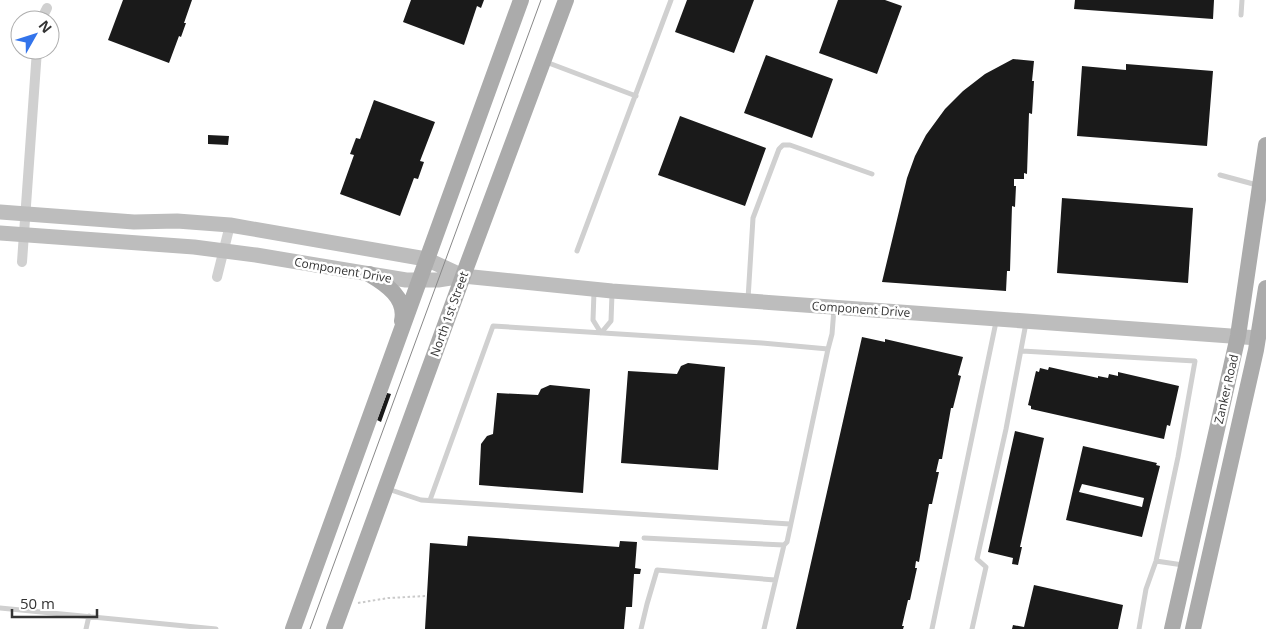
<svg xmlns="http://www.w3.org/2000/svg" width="1266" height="629" font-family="'Open Sans',sans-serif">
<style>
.building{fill:#1a1a1a;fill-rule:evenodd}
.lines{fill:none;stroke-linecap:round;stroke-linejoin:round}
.path{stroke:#cacaca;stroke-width:2;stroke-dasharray:2.5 2.5;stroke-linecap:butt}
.lane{stroke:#d0d0d0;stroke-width:5}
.street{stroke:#d0d0d0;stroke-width:10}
.secondary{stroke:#bdbdbd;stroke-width:15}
.primary{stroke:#ababab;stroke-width:16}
.tram{stroke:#888;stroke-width:1}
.labels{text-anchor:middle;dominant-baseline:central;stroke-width:5;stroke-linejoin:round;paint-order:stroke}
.street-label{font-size:12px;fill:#333;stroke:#fff}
</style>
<rect width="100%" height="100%" fill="#fff"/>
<path class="building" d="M123,0h69l-8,23h2l-5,14 -2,-1 -10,27 -61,-23z
M411,0h73l-3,8 -4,-2 -13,39 -61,-23z
M687,0h67l-20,53 -59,-21z
M838,0h47l17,6 -25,68 -58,-21z
M1075,0h139l-1,19 -139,-10z
M766,55l67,24 -21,59 -68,-25z
M1013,59l21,2 -2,20h2l-2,33 -3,-1 -2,61 -3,-1v6h-10v7h2l-1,21 -3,-1 -2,65h-3l-1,20 -124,-9 25,-104 8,-22 11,-21 19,-26 18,-18 22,-17z
M1126,64l87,7 -6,75 -130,-10 5,-70 44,4z
M374,100l61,22 -15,39 4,1 -6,17 -4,-1 -14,38 -60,-22 14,-39 -4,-1 6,-16 4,1z
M680,116l86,32 -21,58 -87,-31z
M208,135l21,1 -1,9 -20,-1z
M1062,198l131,10 -5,75 -131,-10z
M862,337l23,5v-3l78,18 -5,18 3,1 -8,32h-2l-9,51h-3l-3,13h3l-7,32h-3l-10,58 -3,-1 -1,7h2l-7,32h-2l-6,26h2l-1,3h-107z
M688,363l37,4 -7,103 -97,-7 7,-92 49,3 4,-8z
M1049,367l49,11v-2l10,2 1,-4 9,2v-4l61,14 -9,40 -3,-1 -3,14 -133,-30v-3l-3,-1 8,-34 3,1 1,-4 8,2z
M550,385l40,4 -7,104 -104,-8 2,-41 6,-8 6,-2 4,-41 41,2 3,-6z
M387,393l4,1 -10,28 -4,-2z
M1015,431l29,7 -24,109h2l-4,18 -6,-1 1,-6 -25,-6z
M1083,446l74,17 -1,2 4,1 -18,71 -76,-17zM1082,484l62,14 -2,9 -63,-15z
M468,536l151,11 1,-6 17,1 -2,26 6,1 -1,5h-6l-2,33h-6l-2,22h-199l5,-86 37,3z
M1034,585l89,20 -5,24h-106l1,-4 11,2z"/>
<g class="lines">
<path class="path" d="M358,603l30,-5 39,-2"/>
<path class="lane" d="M1241,15l1,-15
M546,62l90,34
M1220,175l37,10
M577,251l94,-251
M594,292l-1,28 8,13 10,-12 1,-27
M748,299l5,-81 26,-69 4,-4h7l82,29
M1022,351l173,10 -17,96 -22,104 -10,28 -7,40
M388,489l33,11 369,24
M430,500l63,-174 269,17 66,6
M644,538l140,7 3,-3 41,-193 4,-15 2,-25
M1156,561l27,4
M0,608l216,21
M86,629l3,-13
M641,629l6,-25 10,-34 118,10
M764,629l20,-84
M932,629l64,-307
M972,629l14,-62 -9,-8 29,-130 20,-106"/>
<path class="street" d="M41,20l6,-12
M22,262l15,-212
M217,277l13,-52"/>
<path class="secondary" d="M0,212l134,10 43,-1 53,4 196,34 37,17
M0,233l194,14 62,8 150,25h32l25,-4 149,15 646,47"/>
<path class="primary" d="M369,274c17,10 38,24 33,47
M293,629l228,-629
M334,629l129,-353 103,-276
M1172,629l66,-293 28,-191
M1193,629l63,-279 10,-62"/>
<path class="tram" d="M310,629l231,-629"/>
</g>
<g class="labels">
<g class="street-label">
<text transform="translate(343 270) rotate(10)">Component Drive</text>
<text transform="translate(861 309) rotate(4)">Component Drive</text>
<text transform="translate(449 314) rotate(-70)">North 1st Street</text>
<text transform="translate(1226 389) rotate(-77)">Zanker Road</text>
</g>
</g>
<g transform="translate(35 35) rotate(51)"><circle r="24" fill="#ffffff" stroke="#adadad"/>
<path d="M0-4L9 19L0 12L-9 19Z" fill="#3374eb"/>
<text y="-8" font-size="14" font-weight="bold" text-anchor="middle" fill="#333333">N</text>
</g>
<path d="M12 609v8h85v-8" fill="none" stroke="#333333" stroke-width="2.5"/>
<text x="20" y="609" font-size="15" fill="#333333" stroke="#ffffff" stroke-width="4" paint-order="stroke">50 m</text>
</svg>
